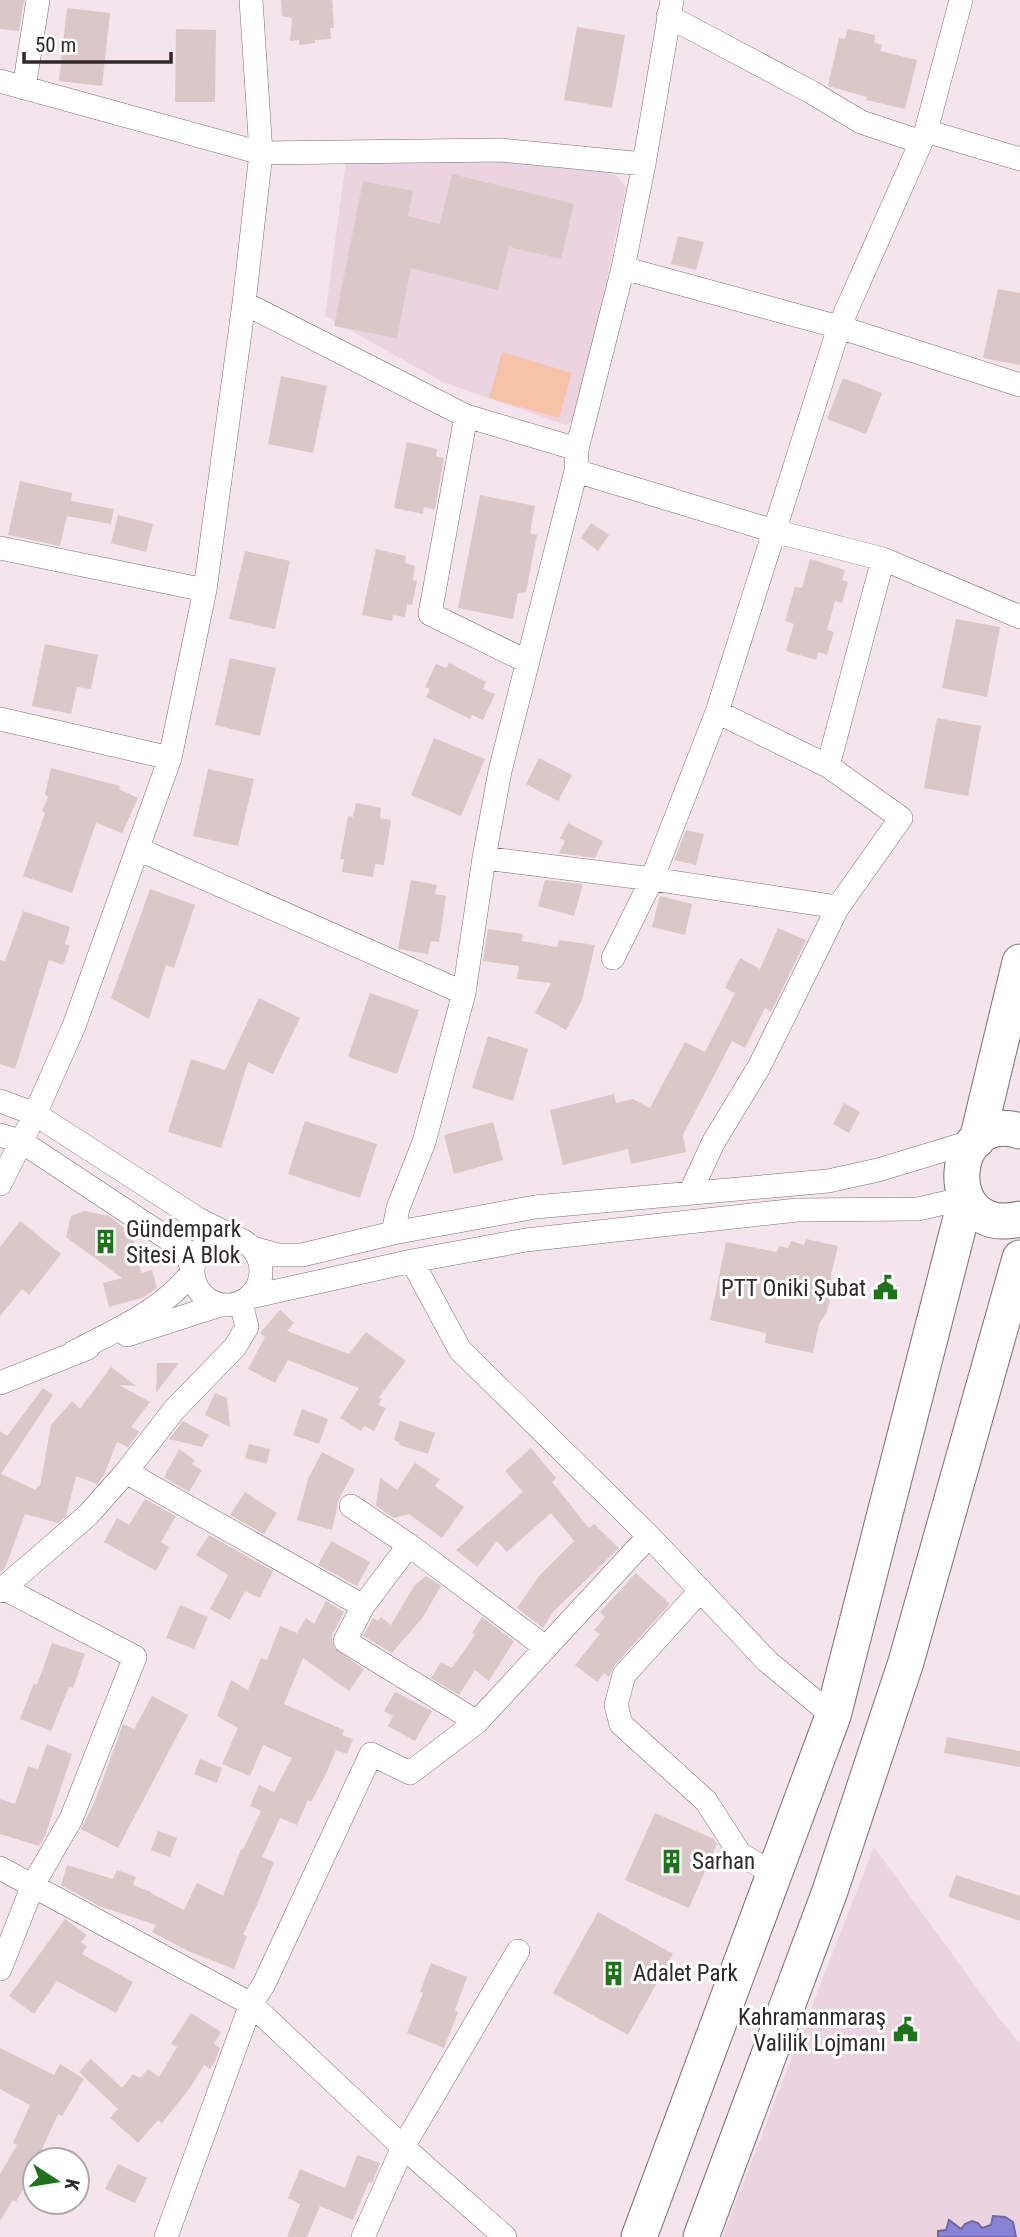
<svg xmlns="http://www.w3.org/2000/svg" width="1020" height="2237" font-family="'Roboto Condensed',sans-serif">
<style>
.built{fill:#ebd4df}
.green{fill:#f6c3a9}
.water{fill:#8783d7;stroke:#6d68a4;stroke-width:2}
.building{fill:#dac8c8}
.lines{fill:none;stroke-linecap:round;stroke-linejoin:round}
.minor-casing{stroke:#7c6e75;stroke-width:24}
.primary-casing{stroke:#7c6e75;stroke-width:37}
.minor{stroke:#fff;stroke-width:23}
.primary{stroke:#fff;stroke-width:35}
.labels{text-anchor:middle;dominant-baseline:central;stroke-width:6;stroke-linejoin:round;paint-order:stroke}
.poi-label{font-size:23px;fill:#2f292c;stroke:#fff;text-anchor:start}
</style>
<rect width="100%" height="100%" fill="#f4e4ec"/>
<path class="built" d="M497,156l116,16 13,15 -48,231 -12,7 -123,-43 -118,-66 21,-155z
M874,1847l124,170 22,27v193h-298z"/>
<path class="green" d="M502,352l70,21 -13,45 -70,-20z"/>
<path class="water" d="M993,2216l12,1 8,5 3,15h-78v-6l8,-1 3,-10 12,9 4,-5 7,-3 6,2 4,5 9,-3z"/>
<path class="building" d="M0,0h24l-5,31 -19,-2z
M281,0h51l2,28h-4l1,11 -16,1v3l-16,2v-5l-9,1 2,-23 -10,-2z
M67,8l43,5 -8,73 -43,-5z
M577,27l48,8 -13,73 -48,-8z
M176,29l40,1 -1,72h-40z
M848,29l27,6 -1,8 8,2 -2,6 37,9 -12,49 -39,-9 1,-3 -39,-11 11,-48 6,1z
M452,174l122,30 -13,55 -52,-12 -11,43 -87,-22 -14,70 -63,-12 29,-145 50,10 -5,25 32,8z
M678,236l26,6 -8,28 -25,-6z
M998,289l22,4v72l-37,-7z
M281,376l46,10 -14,67 -45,-9z
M843,378l39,15 -16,41 -39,-15z
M407,442l30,7 -1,7 8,2 -9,52 -11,-3 -1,7 -29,-6z
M20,481l52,12 -1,8 43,8 -3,15 -44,-8 -7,30 -52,-11z
M480,495l55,11 -5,27 7,2 -11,57 -8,1 -5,26 -55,-11z
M118,515l35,9 -7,28 -35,-9z
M591,523l18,12 -11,16 -17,-13z
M376,549l30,7 -1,7 10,3 -2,14 4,1 -5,24 -5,-1 -2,13 -12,-2 -1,6 -30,-6z
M245,551l45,10 -15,68 -46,-10z
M810,559l35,11 -3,10 6,2 -6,21 -7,-2 -8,29 7,2 -7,23 -9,-3 -2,8 -30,-9 8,-27 -9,-3 10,-34 7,1z
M956,619l44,8 -13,70 -45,-9z
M45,644l53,11 -7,34 -14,-2 -6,27 -39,-8z
M230,658l46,10 -16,68 -45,-11z
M449,663l37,19 -3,7 12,5 -12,26 -11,-5 -2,4 -44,-22 4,-8 -5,-2 11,-23 10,4z
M937,718l44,8 -13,70 -44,-8z
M434,738l51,21 -24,57 -50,-21z
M539,758l33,17 -14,26 -32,-17z
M51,768l69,18 -1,3 19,9 -16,35 -26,-10 -24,70 -49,-17 22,-63 -3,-2 6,-14 -3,-3z
M208,769l46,10 -16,67 -45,-10z
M356,803l25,5 -1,10 11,2 -7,45 -9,-1 -2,13 -31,-5 2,-13h-4l8,-43 5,1z
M568,823l35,18 -8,17 -36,-5 6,-12 -5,-3z
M686,830l18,4 -8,31 -22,-5z
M411,880l26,5 -2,9 11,2 -7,46 -8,-1 -3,13 -30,-5z
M545,880l38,4 -9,32 -36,-10z
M150,889l45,16 -21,63 -8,-3 -17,54 -38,-21z
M660,896l32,8 -7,31 -33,-8z
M23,911l47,16 -5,17 5,2 -7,19 -14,-5 -34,109 -15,-5v-104l5,1z
M778,928l28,12 -35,72 -6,-4 -20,40 -13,-7 -49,94 3,17 -55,12 -3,-15 -65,16 -13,-55 64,-16 2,9 17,-4 17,9 35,-66 20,10 30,-59 -10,-5 15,-30 20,11z
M488,929l35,5 -1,7 35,6 2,-7 36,5 -13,55 -16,30 -31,-17 16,-30 -34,-4 2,-13 -36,-5z
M370,993l49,17 -22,64 -49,-17z
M259,998l41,20 -27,56 -25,-12 -27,86 -53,-16 23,-73 34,11z
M488,1036l40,13 -15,52 -41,-13z
M844,1103l16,9 -11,21 -16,-9z
M305,1121l72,23 -17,54 -72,-24z
M493,1122l10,38 -49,14 -10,-39z
M85,1211l24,5 19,15 8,14 5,28 11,-3 5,18 -13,9 -35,10 -6,-24 19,-5 -56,-41 5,-21z
M20,1221l41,33 -32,41 -7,-6 -22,27v-69z
M806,1239l32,7 -7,29 1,15 -5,22 -8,12 -6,29 -48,-10 1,-10 -56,-13 16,-78 51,10 2,-6 9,2 3,-7 13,4z
M280,1310l14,13 -7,8 62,23 17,-22 40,29 -27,36 3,2 -4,6 8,3 -12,23 -10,-5 -3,5 -21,-13 19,-30 -71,-28 -13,23 -27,-14 17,-32 -5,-4z
M157,1363h22l-23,30z
M111,1367l25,19 -17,-1 31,17 -19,25 8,4 -2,4 -9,12 -11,-5 -13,33 -7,9 -21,-8 -10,40 -8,7 -33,-9 -20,54 -5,4v-141l7,5 36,-48 10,7 -52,79 35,16 1,-4h3l11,-61 21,-24 8,8z
M215,1393l12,5 3,29 -25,-12z
M302,1409l26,10 -9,25 -26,-9z
M183,1421l26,14 -7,12 -33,-8z
M400,1421l35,12 -7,21 -29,-9 1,-2 -6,-3z
M249,1444l21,5 -3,15 -22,-6z
M531,1448l25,30 -4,4 37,46 5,-4 25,24 -66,64 -10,16 -26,-20 22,-32 35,-35 -23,-28 -44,39 -10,-11 -20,26 -21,-17 67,-58 -18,-21z
M179,1449l16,11 -3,4 10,6 -13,22 -25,-15z
M322,1452l33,17 -16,30 -7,31 -35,-10 11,-41z
M415,1463l25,16 -5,7 29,21 -22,31 -33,-24 -15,4 -18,-12 4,-28 17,12z
M245,1492l32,21 -13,21 -34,-19z
M145,1499l31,17 -15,26 8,5 -13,24 -52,-29 13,-24 12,7z
M209,1535l64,36 -13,27 -15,-7 -15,29 -20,-11 18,-34 -32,-20z
M331,1541l39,21 -13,24 -39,-21z
M636,1573l34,31 -56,62 -5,11 -5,-4 -7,9 -22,-17 25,-31 -6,-4 11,-13 -5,-5z
M426,1576l15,10 -18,31 -31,36 -29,-17 10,-18 5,3 3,-4 10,8 23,-39z
M326,1601l18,11 -12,23 1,12 31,22 -15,22 -46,-33 -19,46 60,26 -2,5 11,4 -6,15 -11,-4 -10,24 -15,28 -3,-2 -11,25 -17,-7 -18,39 12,5 -15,38 -16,35 4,1 -13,33 -46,-18 -36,-19 4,-7 -57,-19 -38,-21 6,-20 46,14 4,-9 19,7 -3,8 18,7v1l33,17 13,-27 26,13 18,-47 2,1 18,-39 -11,-5 9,-21 15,7 18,-34 -29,-13 -13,31 -28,-12 16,-36 -21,-12 14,-36 17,10 13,-32 6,2 13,-34 17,7 9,-15 8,6z
M180,1605l28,12 -14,32 -28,-11z
M482,1617l32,24 -25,40 -14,-11 -16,25 -28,-17 10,-16 11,6 23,-33 -3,-2z
M52,1643l33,11 -12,34 -4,-1 -18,44 -31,-12 14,-36 3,2z
M395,1692l37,19 -17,30 -27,-15 5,-10 -9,-5z
M152,1696l36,19 -70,133 -37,-19 14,-28 28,-77 11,5z
M947,1737l73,14v16l-76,-14z
M47,1744l25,10 -27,82 -6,10 -39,-12v-35l15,5 13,-38 10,3z
M200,1759l22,9 -5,15 -23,-9z
M655,1813l59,26 3,5 -28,64 -64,-28z
M158,1831l19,7 -7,19 -19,-7z
M956,1875l64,21v25l-72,-24z
M598,1912l75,42 -45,81 -75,-42z
M65,1919l22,16 -6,7 6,5 -5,7 51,28 -17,31 -59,-32 -23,33 -25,-18z
M431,1963l36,14 -12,33 3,2 -14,36 -37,-15 16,-40 -3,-1z
M191,2013l30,19 -7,12 6,4 -5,13 -5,8 -6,-4 -14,23 -28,35 -4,-3 -20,23 -28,-25 8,-9 -39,-37 12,-13 31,29 11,-14 7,4 8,-9 11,8 18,-30 -6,-3z
M0,2048l54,27 6,-11 24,15 -22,37 -4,-2 -21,46h-2l-7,20 -12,22 -3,-2 -13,21v-47l17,-29 -4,-2 17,-38 -30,-16z
M357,2155l23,8 -8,20 -3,-1 -16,38 -33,-14 -13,31h-20l13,-33 -12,-6 12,-29 45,19z
M118,2164l29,14 -12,25 -30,-14z"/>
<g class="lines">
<defs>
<path id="minor" d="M668,16l143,76 50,30 60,20
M0,81l261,72 240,-3 143,14
M24,88l14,-88
M926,131l94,28
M623,268l216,59 181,58
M244,303l222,113 111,33
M466,416l-36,198 98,48
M576,471l198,60 109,28 137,58
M0,548l205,42
M0,719l170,39
M828,766l55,-207
M138,849l326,144
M484,858l168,21 186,28
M613,958l39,-79 65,-167 122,-385 87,-196 35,-131
M0,1101l35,13 163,105 36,18
M0,1135l22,7 163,108 8,21c-29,39 -77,59 -119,81
M0,1184l35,-70 39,-88 96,-268 35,-168 39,-287 17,-150 -10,-153
M690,1193l23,-50 46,-76 79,-160 63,-89 -73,-52 -111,-54
M393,1233l5,-25 26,-66 40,-149 20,-135 16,-87 76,-300 1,-22 46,-181 21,-104 28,-164
M193 1271a34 34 0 1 1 68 0a34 34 0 1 1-68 0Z
M253,1248l25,7h24l91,-22 142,-26 293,-26 50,-11 99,-30
M412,1261l48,89 189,186 118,125 66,55
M250,1297l162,-36 114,-21 271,-30 121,-1 48,-11
M127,1335l93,-30
M0,1383l88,-35
M126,1472l237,134
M351,1506l58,39 136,102
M409,1545l-46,61 -18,35 132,81
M0,1591l88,-76 38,-43 48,-62 61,-63 12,-20 -6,-24
M700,1591l-76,84 -8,30 5,19 85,77 34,53 34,20
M0,1868l251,136 152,143 102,90
M0,1969l33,-84 38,-66 64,-162 -132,-69
M166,2237l85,-233 13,-20 107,-230 39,19 67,-51 172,-186
M363,2237l40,-90 115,-196"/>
<path id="primary" d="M1020,1131c-72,-23 -83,107 0,88
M977,1140l43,-178
M639,2237l194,-521 133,-518
M701,2237l129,-346 76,-229 114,-404"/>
</defs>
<use href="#minor" class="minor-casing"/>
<use href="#primary" class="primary-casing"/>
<use href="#minor" class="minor"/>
<use href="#primary" class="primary"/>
</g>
<defs>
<symbol id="building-bare" viewBox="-9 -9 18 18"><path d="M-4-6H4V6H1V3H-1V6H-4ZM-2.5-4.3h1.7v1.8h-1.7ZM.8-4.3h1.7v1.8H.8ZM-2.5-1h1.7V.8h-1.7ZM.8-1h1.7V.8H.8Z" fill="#20731c" stroke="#fff" stroke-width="2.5" paint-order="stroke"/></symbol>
<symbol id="civic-bare" viewBox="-9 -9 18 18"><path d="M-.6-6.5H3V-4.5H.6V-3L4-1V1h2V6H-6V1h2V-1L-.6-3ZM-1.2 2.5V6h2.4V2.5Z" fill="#20731c" stroke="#fff" stroke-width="2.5" paint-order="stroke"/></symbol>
</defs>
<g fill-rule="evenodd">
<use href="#building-bare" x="88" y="1224" width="35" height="35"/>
<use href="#civic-bare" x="868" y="1270" width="35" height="35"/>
<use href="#building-bare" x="654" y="1844" width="35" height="35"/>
<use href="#building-bare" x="596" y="1956" width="35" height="35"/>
<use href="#civic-bare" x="888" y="2012" width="35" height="35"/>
</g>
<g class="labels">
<g class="poi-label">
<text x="126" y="1229">Gündempark<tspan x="126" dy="26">Sitesi A Blok</tspan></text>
<text x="866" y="1288" text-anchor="end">PTT Oniki Şubat</text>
<text x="692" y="1861">Sarhan</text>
<text x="633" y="1973">Adalet Park</text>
<text x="886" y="2017" text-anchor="end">Kahramanmaraş<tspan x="886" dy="26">Valilik Lojmanı</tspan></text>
</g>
</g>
<g transform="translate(56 2181) rotate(102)"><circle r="33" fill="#ffffff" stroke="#aca9ab" stroke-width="2"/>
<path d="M0-5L12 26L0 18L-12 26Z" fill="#20731c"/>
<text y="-10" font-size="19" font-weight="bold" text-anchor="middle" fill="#2f292c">K</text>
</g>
<path d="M24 52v10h147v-10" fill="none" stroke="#2f292c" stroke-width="3.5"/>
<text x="35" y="52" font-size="21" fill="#2f292c" stroke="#ffffff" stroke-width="5" paint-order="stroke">50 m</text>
</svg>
